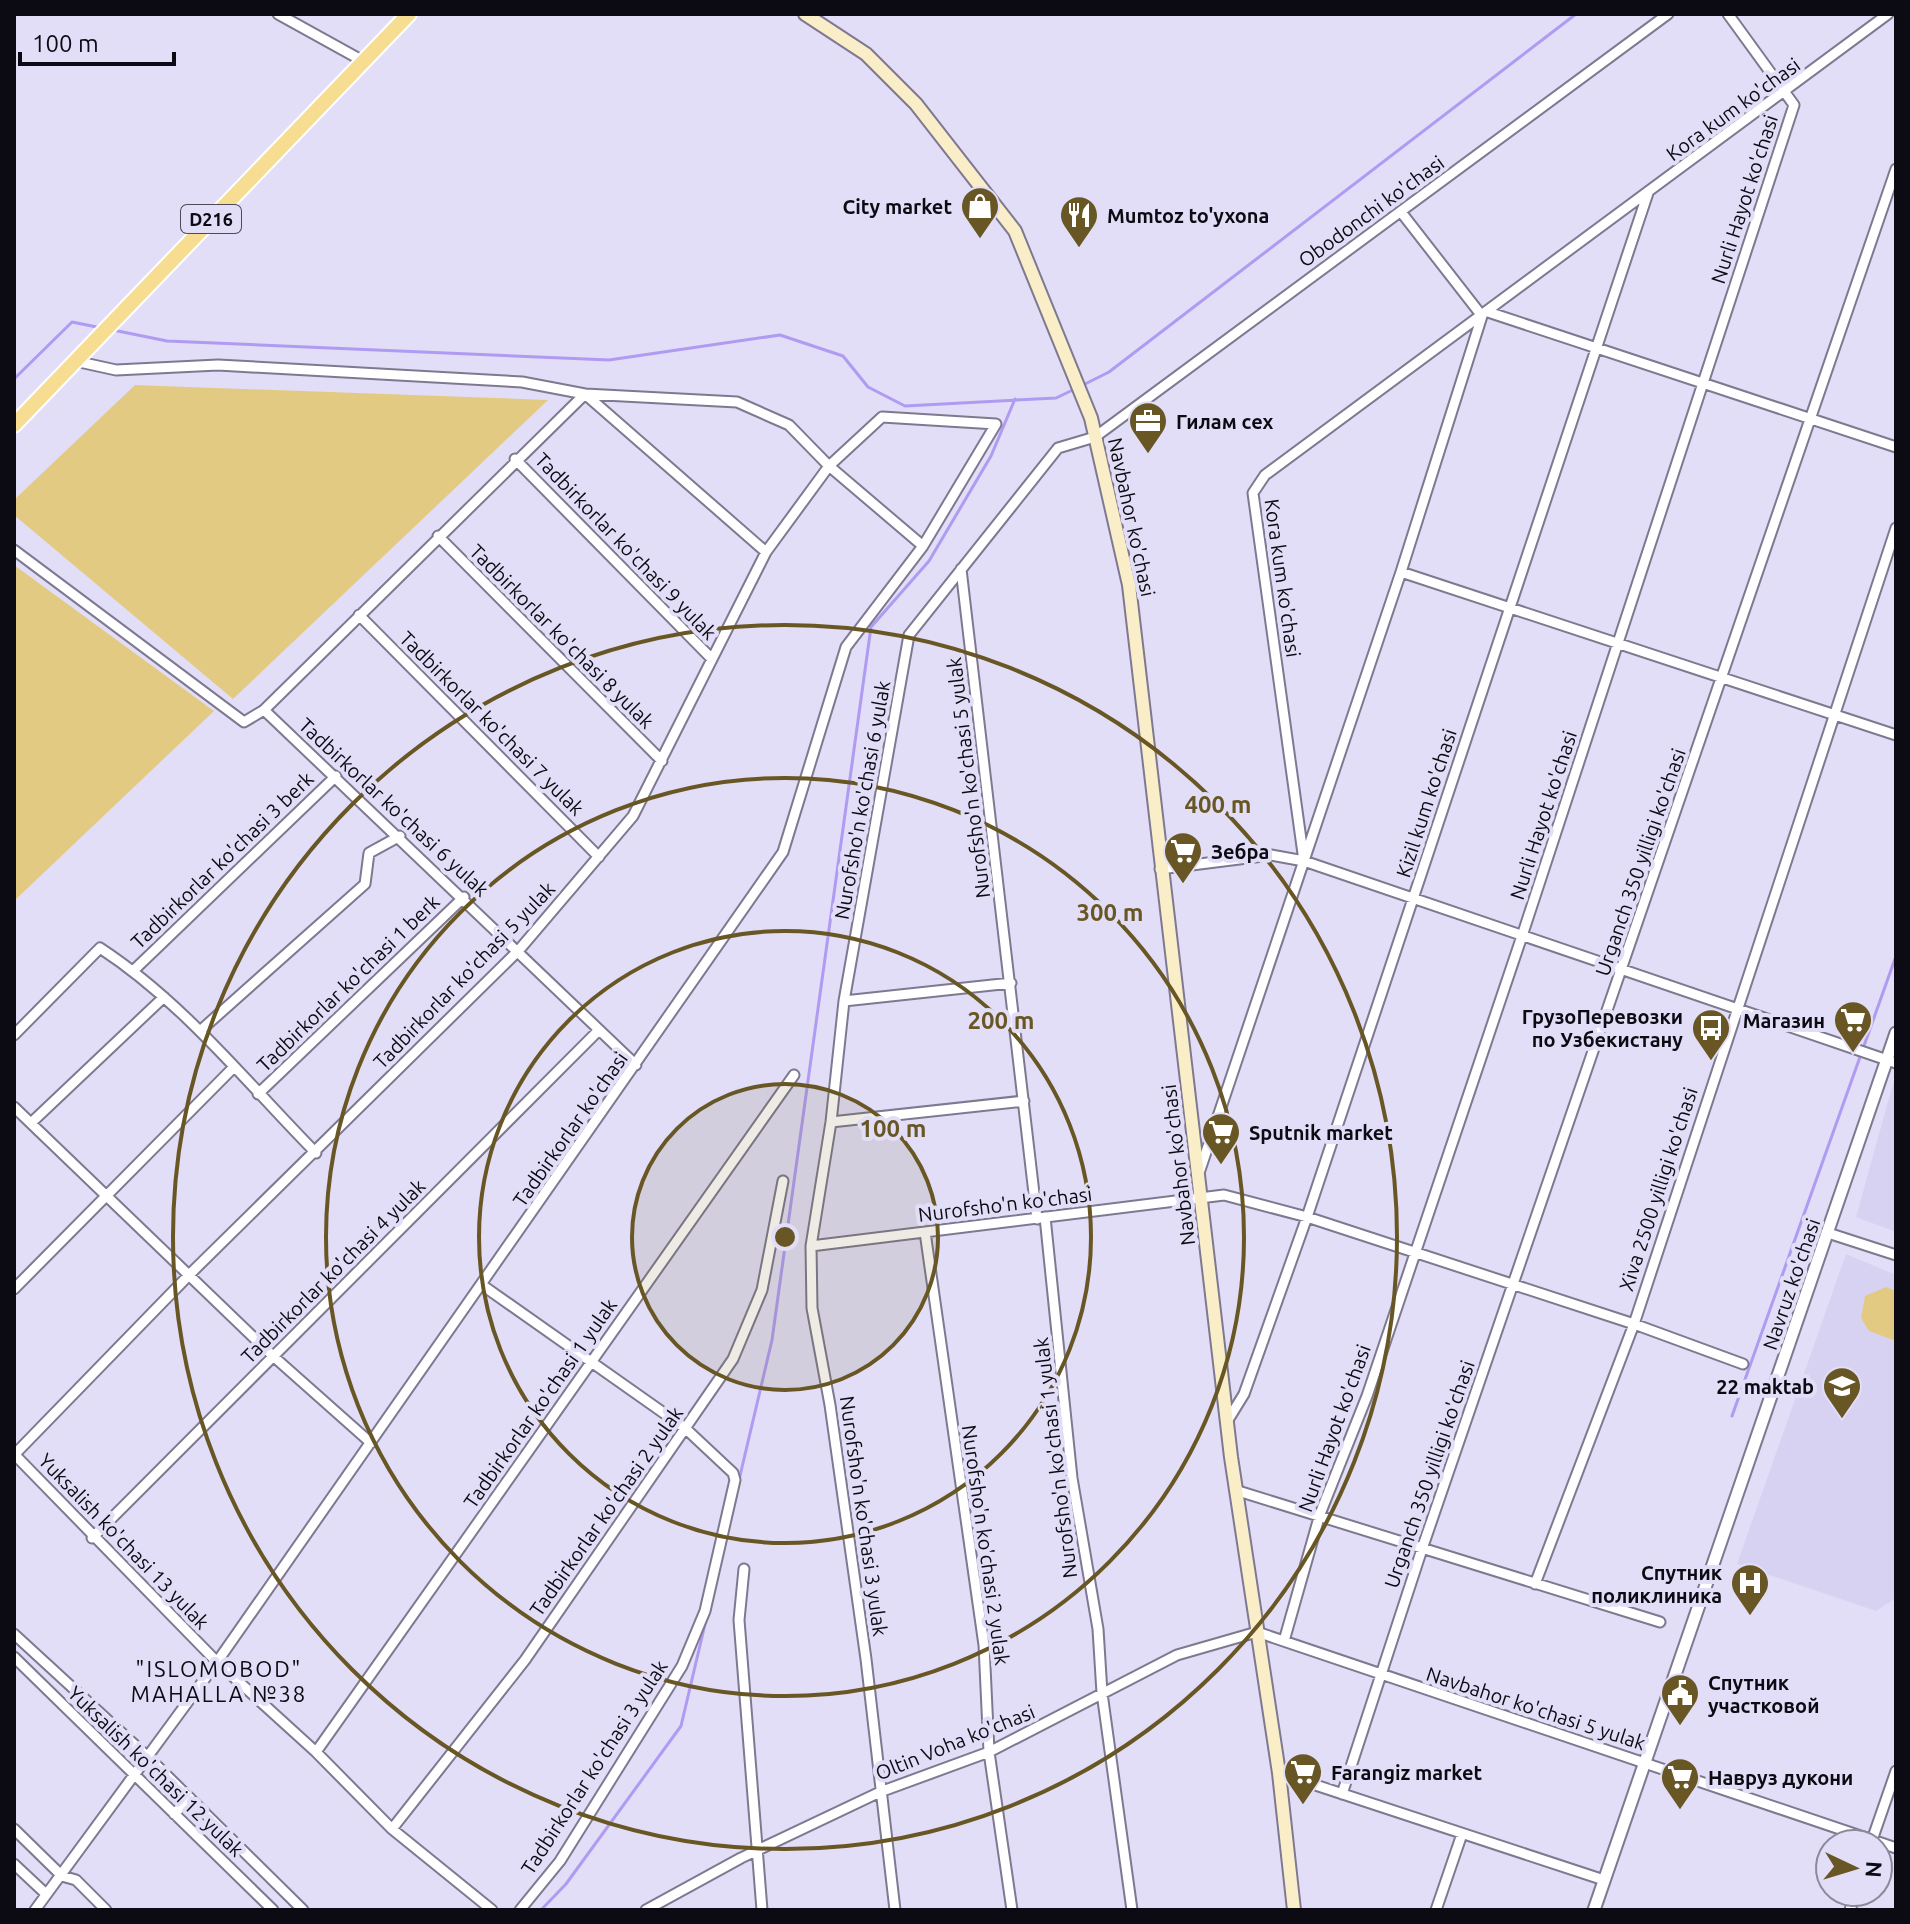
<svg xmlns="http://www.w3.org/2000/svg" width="1910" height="1924" font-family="Ubuntu,sans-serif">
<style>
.built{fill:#d8d2f2}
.green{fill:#e3ca83}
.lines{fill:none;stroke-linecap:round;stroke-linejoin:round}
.stream{stroke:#af9bf2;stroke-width:3}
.minor-casing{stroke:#7e7990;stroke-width:13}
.tertiary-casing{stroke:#7e7990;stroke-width:15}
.secondary-casing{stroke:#7e7990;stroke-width:16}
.primary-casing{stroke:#fff;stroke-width:18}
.minor{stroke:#fff;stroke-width:9}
.tertiary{stroke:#fff;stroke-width:11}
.secondary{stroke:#faeec9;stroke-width:12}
.primary{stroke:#f6dd92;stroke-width:14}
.ring{fill:none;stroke:#685725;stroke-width:4}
.labels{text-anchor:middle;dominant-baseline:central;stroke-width:8;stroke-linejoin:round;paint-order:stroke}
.shield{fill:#e2def7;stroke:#4c4a57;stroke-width:2}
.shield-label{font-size:18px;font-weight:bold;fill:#0c0a12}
.street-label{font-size:20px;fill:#0c0a12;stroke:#e2def7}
.poi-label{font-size:20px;font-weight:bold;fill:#0c0a12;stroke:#e2def7;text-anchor:start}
.neighbourhood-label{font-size:22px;letter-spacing:2px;fill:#0c0a12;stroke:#e2def7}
.centre{fill:#685725;stroke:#e2def7;stroke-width:4}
.ring-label{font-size:24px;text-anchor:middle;font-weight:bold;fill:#685725;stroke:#e2def7;stroke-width:8;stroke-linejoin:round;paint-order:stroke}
</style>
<rect width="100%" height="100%" fill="#e2def7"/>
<path class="built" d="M1896,1073v159l-40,-15z
M1846,1254l50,21v323l-20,13 -139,-47z"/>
<path class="green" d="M135,385l413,15 -315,299 -219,-184v-15z
M14,565l200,146 -200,190z
M1886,1287l10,4v50l-27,-10 -8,-13 4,-22z"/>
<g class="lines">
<path class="stream" d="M113,330l54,11 442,19 171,-25 63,21 25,31 37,19 151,-8 21,-10
M14,379l58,-57 30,6
M1083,385l26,-13 467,-358
M1732,1416l164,-460
M739,1480l33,-140 99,-713 58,-66 62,-105 24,-57
M541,1910l25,-26 115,-158 25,-106"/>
<defs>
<path id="minor" d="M278,14l85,47
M1488,312l408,135
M75,361l41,9 102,-5 304,17 63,12
M515,459l196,199
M438,536l224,225
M14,550l230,172 20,-12 321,-316
M766,552l-181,-158 152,8 52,23 40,41 94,80
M961,569l76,650
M1401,572l495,163
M359,615l240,242
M264,710l372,355
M1304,861l-51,-368 12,-18 623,-461
M1160,869l111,-14 33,6 592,202
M134,970l202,-194
M844,1001l167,-18
M201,1030l164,-146 4,-31 31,-17
M14,1035l86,-87c84,55 146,134 216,205
M258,1094l206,-197
M14,1107l259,249 98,87
M831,1122l193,-21
M31,1123l133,-126
M1200,1170l201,-598 81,-256 -81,-104
M1045,1217l27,261 26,151 4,64 30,217
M925,1232l59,413 5,107 23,158
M1828,1233l68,22
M811,1246l413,-51 83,22 327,107 109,40
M482,1285l203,143 48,45 2,7 -30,131 -23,55 -122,195 -40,49
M14,1289l220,-222
M1228,1420l16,-26 63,-177 341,-1024
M14,1454l203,208 99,90 76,77 100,81
M14,1455l176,-181 329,-324 114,-134 133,-264 63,-86 53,-49 114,7 -73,122 -77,101 -63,205 -566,810 -182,248
M1235,1490l425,132
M92,1538l507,-508
M744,1569l-5,51 23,290
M1535,1584l99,-260 262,-796
M14,1634l135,124 154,152
M1284,1641l36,-127 47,-118 155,-460 272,-831 -66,-91
M14,1657l259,253
M316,1752l478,-677
M1279,1773l325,107
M1342,1794l81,-248 473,-1377
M174,1814l16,-16
M14,1829l48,47 14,4 30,30
M392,1829l133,-169 208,-301 29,-69 21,-109
M1871,1843l25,-72
M14,1864l32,30
M646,1910l95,-52 139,-66 109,-40 188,-97 80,-23 639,216
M895,1910l-29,-251 -36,-254 -18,-97 -1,-62 20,-124 13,-121 65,-366 149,-187 37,-11 573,-423
M1436,1910l26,-76
M1850,1910l6,-18"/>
<path id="tertiary" d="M1594,1910l302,-877"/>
<path id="secondary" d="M805,14l61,40 50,50 99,127 76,187 38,167 102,872 48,316 15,137"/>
<path id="primary" d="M14,425l395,-411"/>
</defs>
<use href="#minor" class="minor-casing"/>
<use href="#tertiary" class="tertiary-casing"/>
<use href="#secondary" class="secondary-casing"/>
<use href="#primary" class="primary-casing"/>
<use href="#minor" class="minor"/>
<use href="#tertiary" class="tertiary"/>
<use href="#secondary" class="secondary"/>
<use href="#primary" class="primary"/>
</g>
<circle cx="785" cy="1237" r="153" fill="#685725" fill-opacity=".12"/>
<g class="ring">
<circle cx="785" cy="1237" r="153"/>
<circle cx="785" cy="1237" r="306"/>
<circle cx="785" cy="1237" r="459"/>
<circle cx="785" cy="1237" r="612"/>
</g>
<defs>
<symbol id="shop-pin" viewBox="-11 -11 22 30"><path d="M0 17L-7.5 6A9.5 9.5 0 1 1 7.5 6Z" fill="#685725" stroke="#e2def7"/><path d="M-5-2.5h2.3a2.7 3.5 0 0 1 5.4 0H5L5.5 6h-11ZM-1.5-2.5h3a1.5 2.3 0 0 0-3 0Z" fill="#fff"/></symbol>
<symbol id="restaurant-pin" viewBox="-11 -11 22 30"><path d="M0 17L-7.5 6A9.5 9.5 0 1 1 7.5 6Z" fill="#685725" stroke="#e2def7"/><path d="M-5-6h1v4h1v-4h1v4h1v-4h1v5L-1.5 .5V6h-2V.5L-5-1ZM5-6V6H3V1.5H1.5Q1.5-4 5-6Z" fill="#fff"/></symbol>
<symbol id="office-pin" viewBox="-11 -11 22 30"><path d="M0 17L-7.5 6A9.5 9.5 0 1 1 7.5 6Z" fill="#685725" stroke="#e2def7"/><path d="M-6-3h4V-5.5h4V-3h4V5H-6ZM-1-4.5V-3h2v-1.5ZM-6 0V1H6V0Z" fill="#fff"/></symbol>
<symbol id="supermarket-pin" viewBox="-11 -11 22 30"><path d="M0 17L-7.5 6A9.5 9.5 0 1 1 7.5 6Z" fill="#685725" stroke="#e2def7"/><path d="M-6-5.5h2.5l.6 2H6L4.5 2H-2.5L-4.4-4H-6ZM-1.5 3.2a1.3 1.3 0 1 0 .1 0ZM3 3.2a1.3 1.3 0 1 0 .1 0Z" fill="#fff"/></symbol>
<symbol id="bus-pin" viewBox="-11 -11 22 30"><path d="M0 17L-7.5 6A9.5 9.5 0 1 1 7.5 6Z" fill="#685725" stroke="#e2def7"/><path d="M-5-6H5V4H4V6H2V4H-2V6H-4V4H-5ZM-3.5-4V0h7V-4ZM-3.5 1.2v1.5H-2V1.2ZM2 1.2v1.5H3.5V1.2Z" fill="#fff"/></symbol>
<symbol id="school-pin" viewBox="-11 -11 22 30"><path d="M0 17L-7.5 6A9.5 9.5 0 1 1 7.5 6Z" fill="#685725" stroke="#e2def7"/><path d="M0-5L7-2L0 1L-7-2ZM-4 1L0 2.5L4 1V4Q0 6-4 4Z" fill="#fff"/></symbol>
<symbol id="hospital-pin" viewBox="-11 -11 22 30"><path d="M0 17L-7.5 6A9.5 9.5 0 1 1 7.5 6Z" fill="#685725" stroke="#e2def7"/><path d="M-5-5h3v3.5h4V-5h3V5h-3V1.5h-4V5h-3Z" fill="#fff"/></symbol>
<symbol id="civic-pin" viewBox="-11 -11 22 30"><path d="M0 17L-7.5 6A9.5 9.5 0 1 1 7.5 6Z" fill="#685725" stroke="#e2def7"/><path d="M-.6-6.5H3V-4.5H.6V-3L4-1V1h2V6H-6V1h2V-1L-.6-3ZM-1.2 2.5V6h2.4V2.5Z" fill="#fff"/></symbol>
</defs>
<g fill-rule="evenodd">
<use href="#shop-pin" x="958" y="184" width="44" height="60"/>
<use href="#restaurant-pin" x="1057" y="193" width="44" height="60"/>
<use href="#office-pin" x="1126" y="399" width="44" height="60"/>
<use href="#supermarket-pin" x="1161" y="829" width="44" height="60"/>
<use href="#supermarket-pin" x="1831" y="998" width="44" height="60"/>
<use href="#bus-pin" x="1689" y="1006" width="44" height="60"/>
<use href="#supermarket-pin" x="1199" y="1110" width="44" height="60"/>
<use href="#school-pin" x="1820" y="1364" width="44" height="60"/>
<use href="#hospital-pin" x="1728" y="1561" width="44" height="60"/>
<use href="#civic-pin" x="1658" y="1671" width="44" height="60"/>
<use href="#supermarket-pin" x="1281" y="1750" width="44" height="60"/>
<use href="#supermarket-pin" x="1658" y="1755" width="44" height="60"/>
</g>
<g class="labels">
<rect class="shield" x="181" y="205" width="60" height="28" rx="6"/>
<g class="shield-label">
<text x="211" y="219">D216</text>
</g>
<g class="street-label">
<text transform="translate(1733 109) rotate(-36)">Kora kum ko'chasi</text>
<text transform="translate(1744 199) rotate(-72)">Nurli Hayot ko'chasi</text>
<text transform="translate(1371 211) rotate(-36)">Obodonchi ko'chasi</text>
<text transform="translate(1132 517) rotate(78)">Navbahor ko'chasi</text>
<text transform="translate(626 546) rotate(46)">Tadbirkorlar ko'chasi 9 yulak</text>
<text transform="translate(1283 578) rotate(82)">Kora kum ko'chasi</text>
<text transform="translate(562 636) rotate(45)">Tadbirkorlar ko'chasi 8 yulak</text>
<text transform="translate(492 723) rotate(45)">Tadbirkorlar ko'chasi 7 yulak</text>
<text transform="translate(968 778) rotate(-97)">Nurofsho'n ko'chasi 5 yulak</text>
<text transform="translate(862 800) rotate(-80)">Nurofsho'n ko'chasi 6 yulak</text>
<text transform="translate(1426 803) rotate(-72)">Kizil kum ko'chasi</text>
<text transform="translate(394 807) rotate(43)">Tadbirkorlar ko'chasi 6 yulak</text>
<text transform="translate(1543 815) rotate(-72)">Nurli Hayot ko'chasi</text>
<text transform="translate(222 860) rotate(-44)">Tadbirkorlar ko'chasi 3 berk</text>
<text transform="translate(1640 862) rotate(-71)">Urganch 350 yilligi ko'chasi</text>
<text transform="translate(464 975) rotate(-46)">Tadbirkorlar ko'chasi 5 yulak</text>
<text transform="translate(348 983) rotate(-44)">Tadbirkorlar ko'chasi 1 berk</text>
<text transform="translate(570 1129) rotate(-55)">Tadbirkorlar ko'chasi</text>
<text transform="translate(1178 1165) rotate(-97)">Navbahor ko'chasi</text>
<text transform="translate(1658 1189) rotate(-72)">Xiva 2500 yilligi ko'chasi</text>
<text transform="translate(1005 1204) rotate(-7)">Nurofsho'n ko'chasi</text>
<text transform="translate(333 1271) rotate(-45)">Tadbirkorlar ko'chasi 4 yulak</text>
<text transform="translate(1791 1284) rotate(-71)">Navruz ko'chasi</text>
<text transform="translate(540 1403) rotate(-55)">Tadbirkorlar ko'chasi 1 yulak</text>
<text transform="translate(1334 1428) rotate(-70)">Nurli Hayot ko'chasi</text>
<text transform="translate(1055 1458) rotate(-97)">Nurofsho'n ko'chasi 1 yulak</text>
<text transform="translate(1429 1474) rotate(-71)">Urganch 350 yilligi ko'chasi</text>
<text transform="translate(606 1511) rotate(-55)">Tadbirkorlar ko'chasi 2 yulak</text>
<text transform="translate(864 1516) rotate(82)">Nurofsho'n ko'chasi 3 yulak</text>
<text transform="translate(124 1541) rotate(46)">Yuksalish ko'chasi 13 yulak</text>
<text transform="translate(986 1545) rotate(82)">Nurofsho'n ko'chasi 2 yulak</text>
<text transform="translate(1536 1708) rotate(18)">Navbahor ko'chasi 5 yulak</text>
<text transform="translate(955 1742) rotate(-22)">Oltin Voha ko'chasi</text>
<text transform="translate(594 1767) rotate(-57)">Tadbirkorlar ko'chasi 3 yulak</text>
<text transform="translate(156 1771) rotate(44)">Yuksalish ko'chasi 12 yulak</text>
</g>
<g class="poi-label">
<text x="952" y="206" text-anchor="end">City market</text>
<text x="1107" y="215">Mumtoz to'yxona</text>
<text x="1176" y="421">Гилам сех</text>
<text x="1211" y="851">Зебра</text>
<text x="1683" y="1016" text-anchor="end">ГрузоПеревозки<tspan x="1683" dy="23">по Узбекистану</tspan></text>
<text x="1825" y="1020" text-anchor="end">Магазин</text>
<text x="1249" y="1132">Sputnik market</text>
<text x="1814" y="1386" text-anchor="end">22 maktab</text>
<text x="1722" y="1572" text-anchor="end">Спутник<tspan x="1722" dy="23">поликлиника</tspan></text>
<text x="1708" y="1682">Спутник<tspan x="1708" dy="23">участковой</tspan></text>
<text x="1331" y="1772">Farangiz market</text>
<text x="1708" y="1777">Навруз дукони</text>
</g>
<g class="neighbourhood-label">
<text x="219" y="1668">"ISLOMOBOD"<tspan x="219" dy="25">MAHALLA №38</tspan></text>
</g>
</g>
<circle cx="785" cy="1237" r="12" class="centre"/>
<g class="ring-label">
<text x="1218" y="813">400 m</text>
<text x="1110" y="921">300 m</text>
<text x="1001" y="1029">200 m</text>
<text x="893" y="1137">100 m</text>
</g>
<rect width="1910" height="1924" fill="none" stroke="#0c0a12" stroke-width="32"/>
<g transform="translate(1854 1868) rotate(94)"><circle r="38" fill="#e2def7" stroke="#8c899b" stroke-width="2"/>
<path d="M0-6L14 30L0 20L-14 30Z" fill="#685725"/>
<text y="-12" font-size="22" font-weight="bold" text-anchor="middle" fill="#0c0a12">N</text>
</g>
<path d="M20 52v12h154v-12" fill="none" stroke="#0c0a12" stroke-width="4"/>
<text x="32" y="52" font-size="24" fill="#0c0a12" stroke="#e2def7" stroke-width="6" paint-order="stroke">100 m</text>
</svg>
